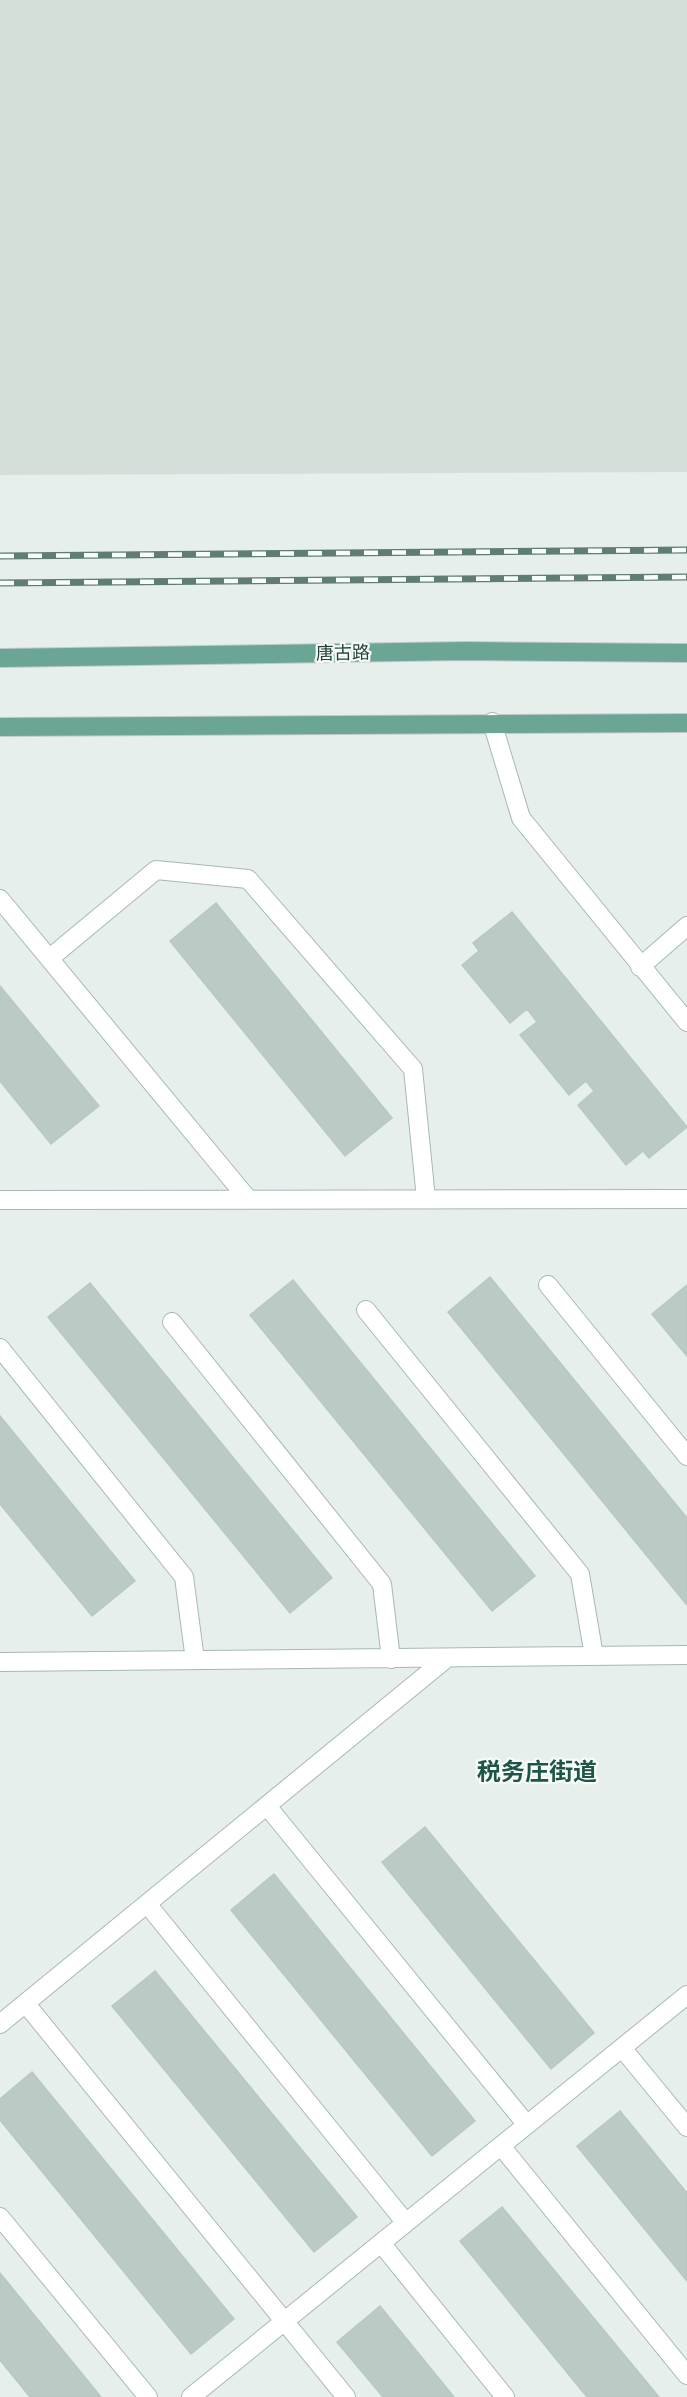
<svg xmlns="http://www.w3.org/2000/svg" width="687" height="2397" font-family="'Fira Sans Condensed','Noto Sans SC',sans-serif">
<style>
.built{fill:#d4dfda}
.building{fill:#bbcac4;stroke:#b8c9c2;stroke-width:1.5}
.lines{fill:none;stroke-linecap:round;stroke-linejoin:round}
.minor-casing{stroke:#a8b8b2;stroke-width:20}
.major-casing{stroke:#c2cac8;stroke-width:20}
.minor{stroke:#fff;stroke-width:18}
.major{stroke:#6aa596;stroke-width:18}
.rail-casing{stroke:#5f7d75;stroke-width:7}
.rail{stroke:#f7fbf9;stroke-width:4.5;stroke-dasharray:14;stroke-linecap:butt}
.labels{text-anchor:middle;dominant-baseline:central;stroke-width:4.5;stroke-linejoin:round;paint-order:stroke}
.street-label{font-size:18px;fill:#24423a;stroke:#f7fbf9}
.district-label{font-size:24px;font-weight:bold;fill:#1f5548;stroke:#f7fbf9}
</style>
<rect width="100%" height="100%" fill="#e6efeb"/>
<path class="built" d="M0,0h687v472l-687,3z"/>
<path class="building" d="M216,903l176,215 -47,38 -175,-215z
M512,912l175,215 -38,31 -6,-7 -17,14 -48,-60 16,-14 -8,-10 -17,14 -49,-60 17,-13 -10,-13 -17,14 -48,-58 17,-14 -6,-8z
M0,986l99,120 -48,38 -51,-63z
M490,1277l197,241v87l-239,-293z
M293,1280l242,296 -43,35 -242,-296z
M90,1283l242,295 -42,35 -242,-296z
M687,1285v71l-35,-42z
M0,1416l135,165 -43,35 -92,-112z
M425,1827l169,206 -43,36 -169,-207z
M274,1874l201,247 -43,35 -201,-246z
M155,1971l202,246 -43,35 -202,-246z
M32,2072l202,247 -43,35 -191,-234v-21z
M620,2111l67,82v88l-110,-135z
M502,2207l157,190h-72l-127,-156z
M0,2273l101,124h-71l-30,-37z
M380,2306l74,91h-71l-46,-55z"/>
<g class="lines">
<defs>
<path id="minor" d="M492,722l29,96 166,204
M0,899l248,300
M50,958l106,-88 92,9 165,190 13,130
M640,967l47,-41
M0,1200l687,-1
M548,1285l139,171
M366,1310l214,264 14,82
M172,1322l210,262 9,75
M0,1348l184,229 11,83
M0,1662l687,-7
M267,1806l260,319
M148,1905l258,318
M26,2004l320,393
M0,2024l447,-366
M622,2048l65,79
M501,2146l186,229
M0,2217l148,180
M381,2243l124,154
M191,2397l496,-402"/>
<path id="major" d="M0,658l466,-7 221,2
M0,727l687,-4"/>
</defs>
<use href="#minor" class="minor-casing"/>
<use href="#major" class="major-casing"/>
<use href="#minor" class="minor"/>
<use href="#major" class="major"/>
<defs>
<path id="rail" d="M0,556l687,-6
M0,583l687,-6"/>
</defs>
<use href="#rail" class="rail-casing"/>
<use href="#rail" class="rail"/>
</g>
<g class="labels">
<g class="street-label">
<text transform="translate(343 653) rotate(-1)">唐古路</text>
</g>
<g class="district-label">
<text x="537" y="1772">税务庄街道</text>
</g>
</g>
</svg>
